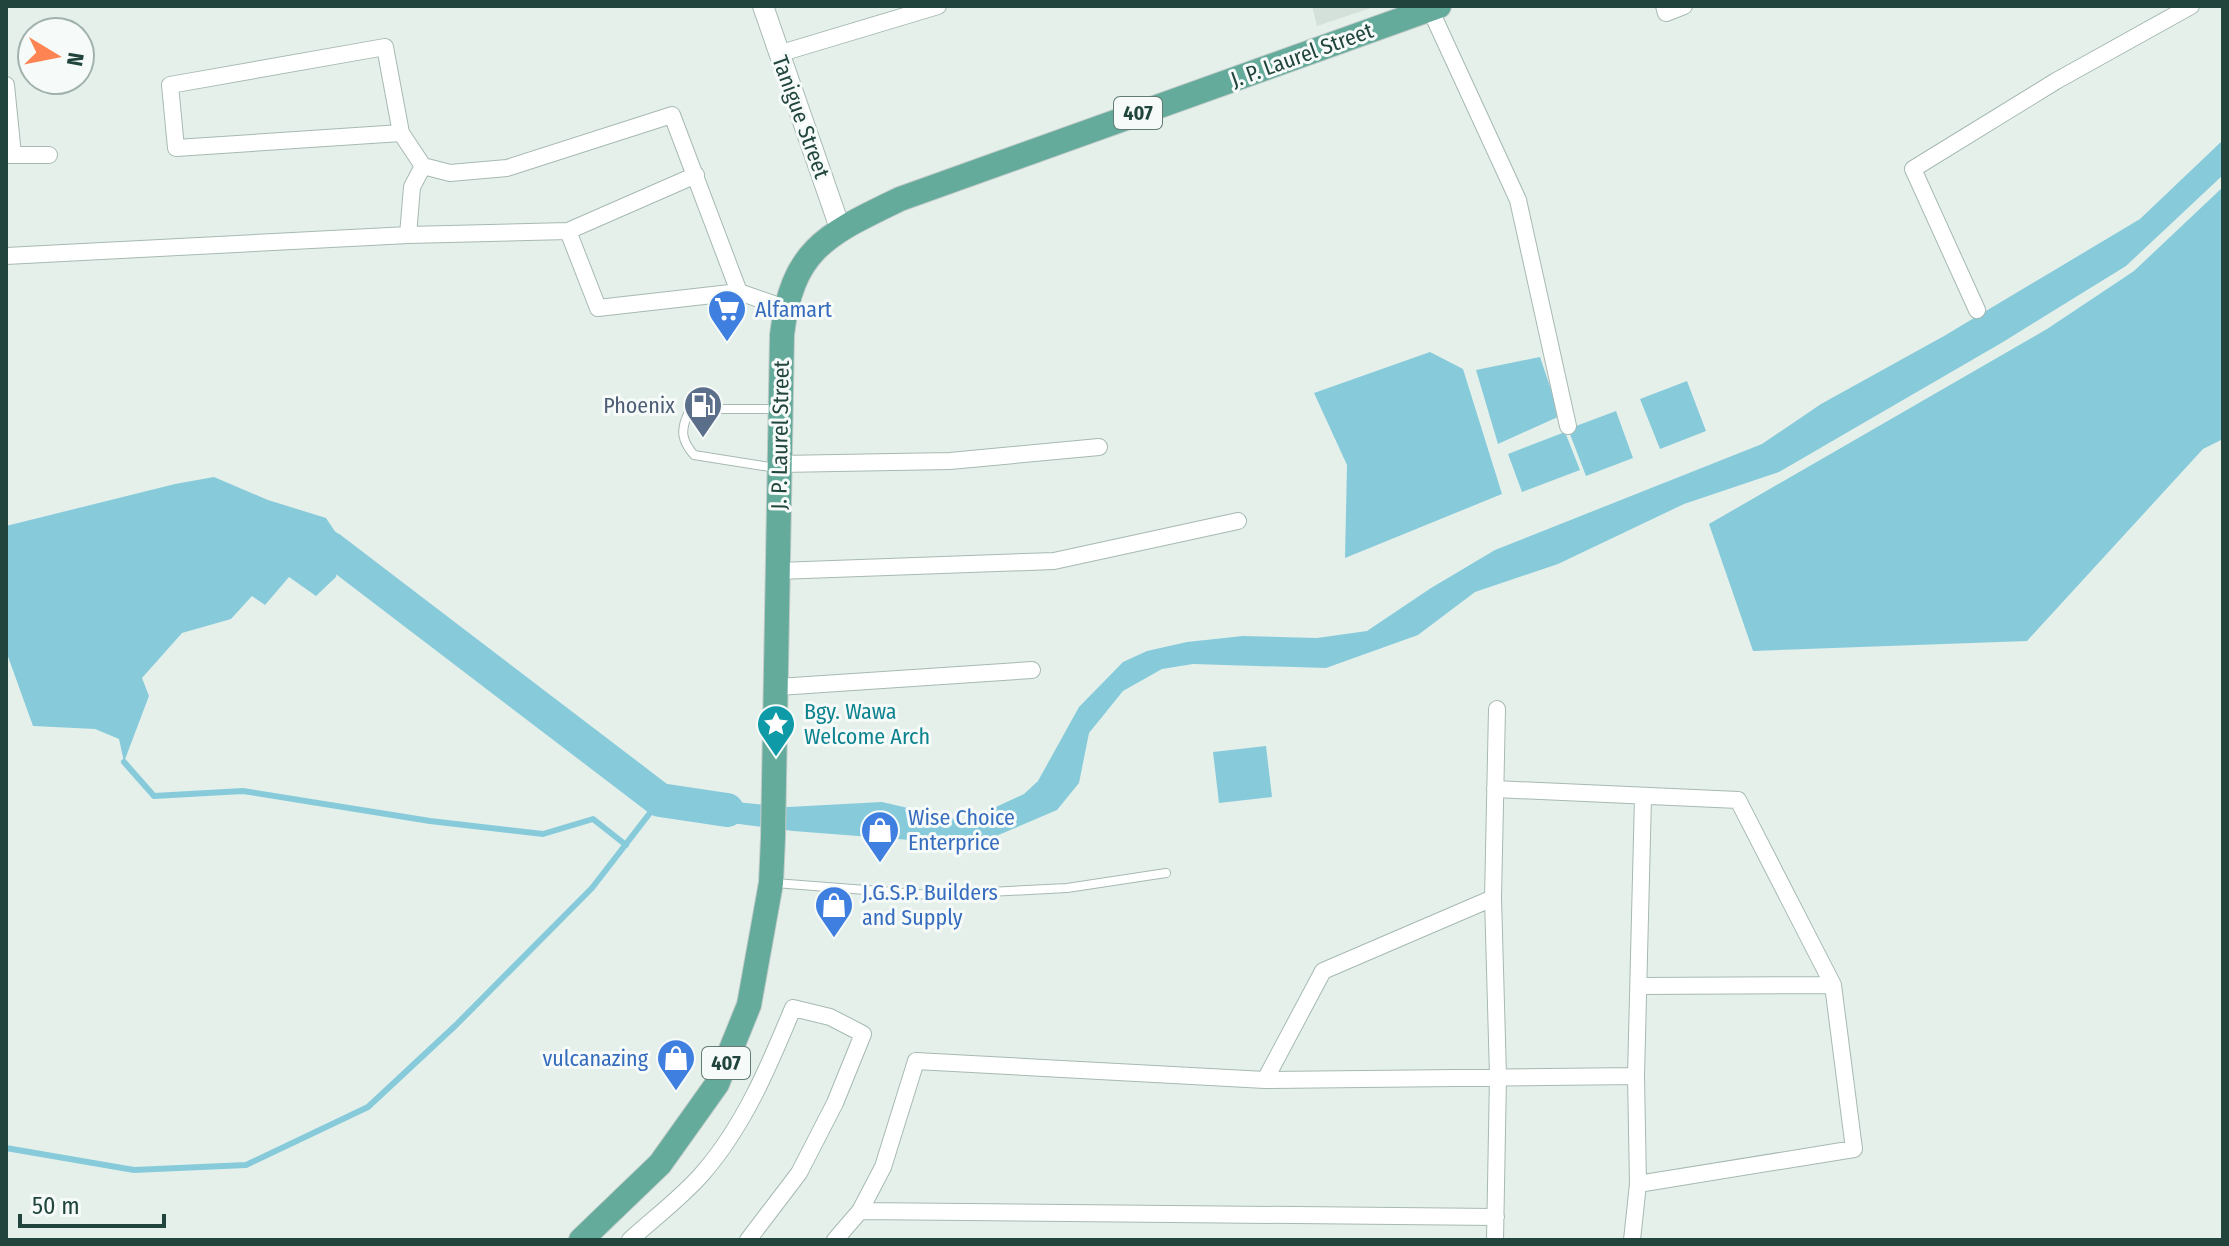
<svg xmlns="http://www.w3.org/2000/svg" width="2229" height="1246" font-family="'Fira Sans Condensed',sans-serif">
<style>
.built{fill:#d3e1da}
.water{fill:#87cbdb}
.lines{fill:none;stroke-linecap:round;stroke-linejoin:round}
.stream{stroke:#87cbdb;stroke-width:6}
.river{stroke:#87cbdb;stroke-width:34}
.service-casing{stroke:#a6b9b3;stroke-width:10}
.minor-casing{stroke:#a6b9b3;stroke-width:18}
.tertiary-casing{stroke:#a6b9b3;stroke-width:22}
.primary-casing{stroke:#c1cbc9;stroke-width:26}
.service{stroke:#fff;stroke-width:8}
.minor{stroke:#fff;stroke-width:16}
.tertiary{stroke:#fff;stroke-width:20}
.primary{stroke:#64ab9b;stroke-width:24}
.labels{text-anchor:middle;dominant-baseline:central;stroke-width:6;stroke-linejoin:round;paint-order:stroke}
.shield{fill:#f6fbf9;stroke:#617c75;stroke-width:2}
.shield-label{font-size:20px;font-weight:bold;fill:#21453d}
.street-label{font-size:22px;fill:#21453d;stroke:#f6fbf9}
.shop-label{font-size:22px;fill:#366cbe;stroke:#f6fbf9;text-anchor:start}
.service-label{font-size:22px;fill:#4e5e75;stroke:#f6fbf9;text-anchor:end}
.culture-label{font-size:22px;fill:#0d838f;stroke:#f6fbf9;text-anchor:start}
</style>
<rect width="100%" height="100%" fill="#e5f0eb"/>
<path class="built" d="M1312,6h65l-60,20z"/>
<path class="water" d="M2223,140v35l-97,91 -123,76 -224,130 -95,32 -126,60 -83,28 -57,43 -92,33 -133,-4 -31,5 -39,22 -34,42 -10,50 -22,27 -82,35 -182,-14 -100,-13 -18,-22 113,11 94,-5 82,19 19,-8 41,-19 14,-13 41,-74 44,-45 24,-11 40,-9 56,-6 74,2 50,-7 64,-43 64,-38 267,-106 59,-40 123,-68 196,-117z
M2223,187v252l-20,10 -176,192 -274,10 -44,-127 338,-195 87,-58z
M1430,352l33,17 39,125 -157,64 2,-93 -33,-72z
M1540,357l20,59 -62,28 -22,-74z
M1687,381l19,50 -46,18 -20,-50z
M1616,411l17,47 -47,18 -18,-47z
M1565,432l15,38 -58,22 -14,-38z
M214,477l54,23 58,18 16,24 -6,35 -20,19 -27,-19 -24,28 -13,-9 -21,23 -49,14 -40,45 7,18 -25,66 -5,-23 -24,-10 -62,-3 -27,-75v-125l169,-42z
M1266,746l6,51 -53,6 -6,-51z"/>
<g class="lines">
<path class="stream" d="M124,762l30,34 89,-5 187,30 113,13 50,-15 33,26
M6,1148l128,22 112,-5 122,-58 88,-82 136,-137 68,-88"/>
<path class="river" d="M302,532l29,17 329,251 67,10"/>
<defs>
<path id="service" d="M776,468l-82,-13c-12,-14 -14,-24 -6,-41l14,-5h74
M775,883l156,12 136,-7 99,-15"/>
<path id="minor" d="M1664,6l2,7 18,-7
M1430,9l88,191 50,226
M778,54l160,-48
M6,85l7,70
M401,133l-16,-86 -215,38 6,63 225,-15 22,33 27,7 57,-5 165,-53 67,177
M6,155h43
M568,231l30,77 141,-16 46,16
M408,235l4,-48 11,-21
M6,256l402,-21 160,-4 128,-56
M1977,310l-64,-141 143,-88 135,-75
M780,464l170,-3 149,-14
M778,571l276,-10 184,-40
M778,687l254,-17
M1495,789l243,11 95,185 21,164 -216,35
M1640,986l193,-1
M1265,1080l58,-109 170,-73
M860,1211l636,6
M630,1240c24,-22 51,-42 72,-66 42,-48 67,-108 91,-166l37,9 33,17 -28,69 -36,70 -51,67
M835,1240l25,-29 23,-44 33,-106 349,19 371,-4
M1495,1240l3,-164 -5,-178 4,-189
M1632,1240l6,-56 -2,-108 7,-279"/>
<path id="tertiary" d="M763,6l77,222"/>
<path id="primary" d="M581,1240l79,-76 57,-80 32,-79 22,-122 2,-45 9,-503c10,-87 46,-101 118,-136l539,-193"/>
</defs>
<use href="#service" class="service-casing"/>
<use href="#minor" class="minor-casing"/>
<use href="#tertiary" class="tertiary-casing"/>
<use href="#primary" class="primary-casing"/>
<use href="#service" class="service"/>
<use href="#minor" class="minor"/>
<use href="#tertiary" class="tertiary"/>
<use href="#primary" class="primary"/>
</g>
<defs>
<symbol id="supermarket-pin" viewBox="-11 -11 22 30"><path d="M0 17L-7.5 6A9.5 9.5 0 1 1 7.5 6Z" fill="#3f7fe0" stroke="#f6fbf9"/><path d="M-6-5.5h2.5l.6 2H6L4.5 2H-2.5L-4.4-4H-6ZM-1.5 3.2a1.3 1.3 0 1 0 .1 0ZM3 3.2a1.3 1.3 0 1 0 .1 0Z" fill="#fff"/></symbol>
<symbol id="fuel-pin" viewBox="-11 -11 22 30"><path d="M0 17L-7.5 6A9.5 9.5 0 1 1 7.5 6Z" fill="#5c6f8a" stroke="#f6fbf9"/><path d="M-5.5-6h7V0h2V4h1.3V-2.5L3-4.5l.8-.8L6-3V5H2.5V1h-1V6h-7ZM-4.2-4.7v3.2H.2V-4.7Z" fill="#fff"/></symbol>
<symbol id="sight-pin" viewBox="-11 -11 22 30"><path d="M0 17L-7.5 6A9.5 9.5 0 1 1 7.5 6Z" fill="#0f9aa8" stroke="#f6fbf9"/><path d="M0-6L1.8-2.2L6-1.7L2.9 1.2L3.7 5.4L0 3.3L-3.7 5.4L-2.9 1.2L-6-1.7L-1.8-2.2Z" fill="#fff"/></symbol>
<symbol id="shop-pin" viewBox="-11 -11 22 30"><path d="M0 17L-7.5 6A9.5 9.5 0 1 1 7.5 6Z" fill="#3f7fe0" stroke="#f6fbf9"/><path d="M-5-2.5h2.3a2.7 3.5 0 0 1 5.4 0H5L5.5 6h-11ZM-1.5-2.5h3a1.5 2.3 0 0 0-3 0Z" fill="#fff"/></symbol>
</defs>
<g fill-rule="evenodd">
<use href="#supermarket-pin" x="705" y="287" width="44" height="60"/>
<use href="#fuel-pin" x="681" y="383" width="44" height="60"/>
<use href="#sight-pin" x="754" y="702" width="44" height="60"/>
<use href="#shop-pin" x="858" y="808" width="44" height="60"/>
<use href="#shop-pin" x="812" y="883" width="44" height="60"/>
<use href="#shop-pin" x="654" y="1036" width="44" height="60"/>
</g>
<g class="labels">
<g class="shield">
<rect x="1114" y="97" width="48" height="32" rx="6"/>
<rect x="702" y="1047" width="48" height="32" rx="6"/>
</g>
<g class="shield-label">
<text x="1138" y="113">407</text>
<text x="726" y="1063">407</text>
</g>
<g class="street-label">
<text transform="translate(1302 55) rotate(-20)">J. P. Laurel Street</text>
<text transform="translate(801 117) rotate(70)">Tanigue Street</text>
<text transform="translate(780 435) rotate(-89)">J. P. Laurel Street</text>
</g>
<g class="shop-label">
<text x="755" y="309">Alfamart</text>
<text x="908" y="817">Wise Choice<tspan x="908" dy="25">Enterprice</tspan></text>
<text x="862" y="892">J.G.S.P. Builders<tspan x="862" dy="25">and Supply</tspan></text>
<text x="648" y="1058" text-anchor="end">vulcanazing</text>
</g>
<g class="service-label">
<text x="675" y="405">Phoenix</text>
</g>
<g class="culture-label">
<text x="804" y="711">Bgy. Wawa<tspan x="804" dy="25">Welcome Arch</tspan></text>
</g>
</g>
<rect width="2229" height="1246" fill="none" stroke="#21453d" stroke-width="16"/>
<g transform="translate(56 56) rotate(100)"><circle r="38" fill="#f6fbf9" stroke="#a1b2ae" stroke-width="2"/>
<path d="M0-6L14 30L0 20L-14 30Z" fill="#ff8454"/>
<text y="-12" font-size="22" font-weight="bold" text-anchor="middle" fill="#21453d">N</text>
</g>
<path d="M20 1214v12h144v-12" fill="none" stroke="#21453d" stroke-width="4"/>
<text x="32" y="1214" font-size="24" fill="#21453d" stroke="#f6fbf9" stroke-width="6" paint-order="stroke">50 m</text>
</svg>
